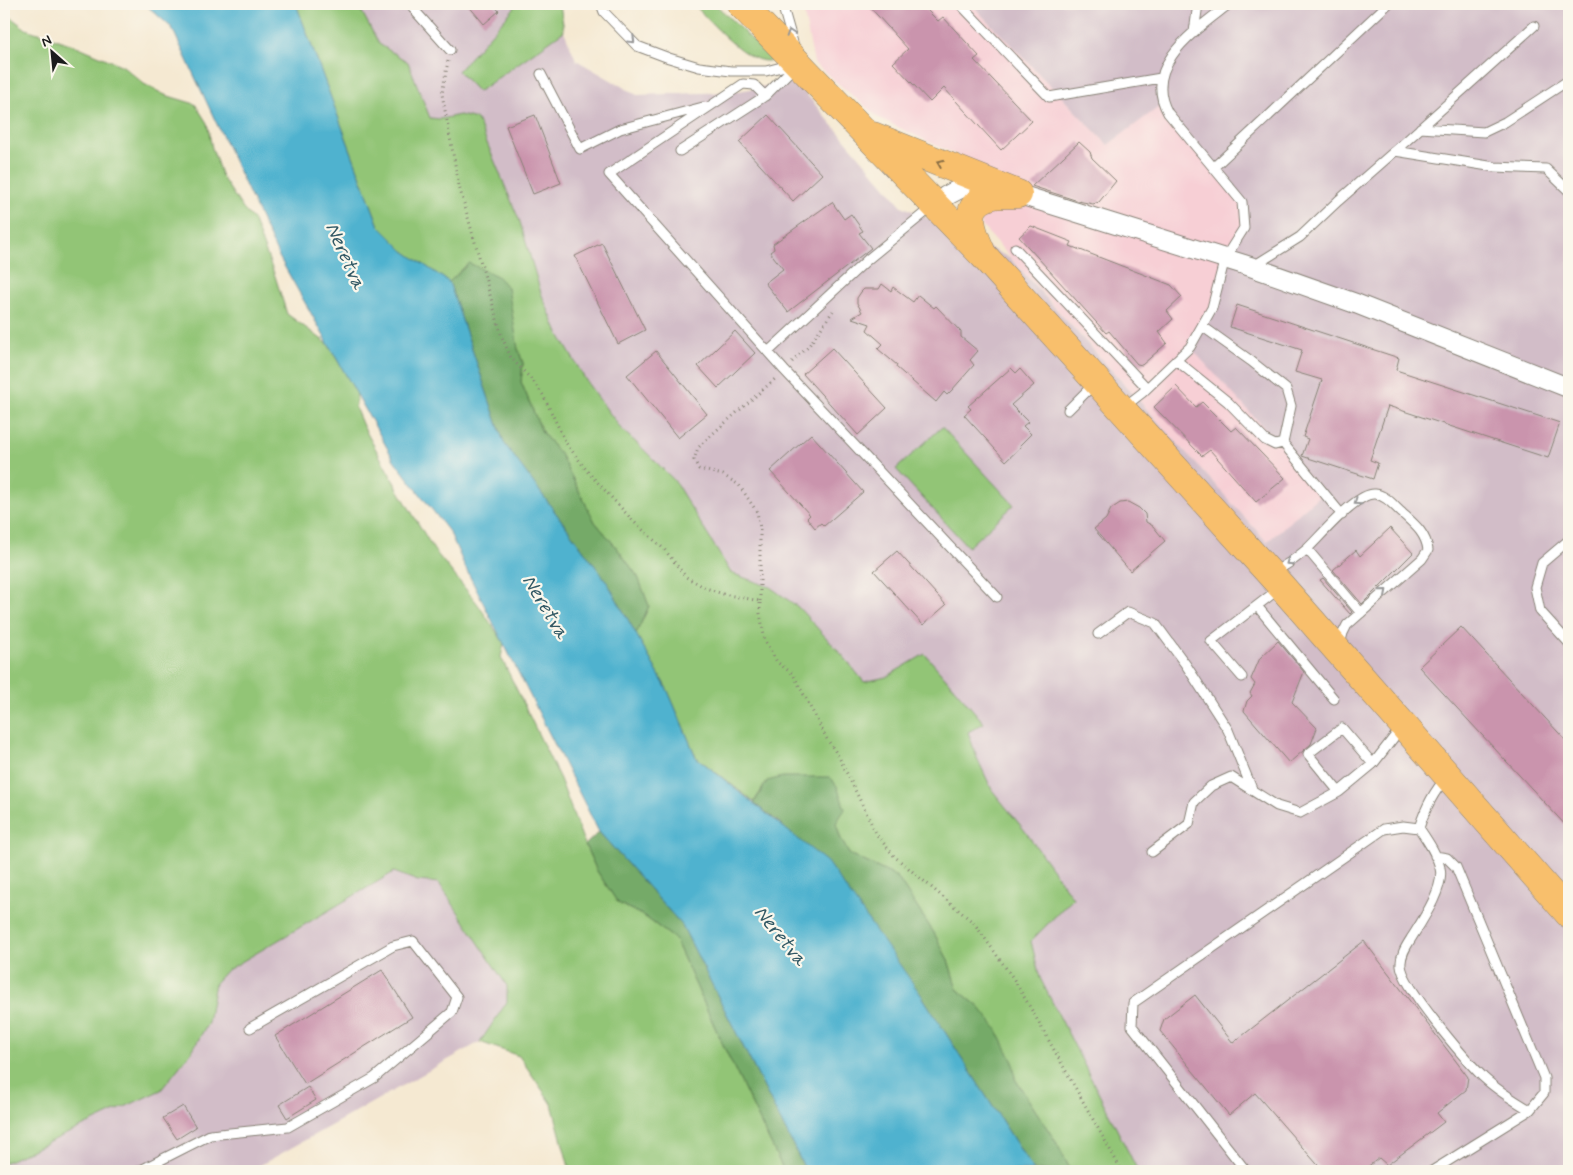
<svg xmlns="http://www.w3.org/2000/svg" width="1573" height="1175" font-family="Mynerve,sans-serif">
<style>
.built{fill:#f7cfd5}
.industrial{fill:#d2bdc8}
.green{fill:#92c576;stroke:#577049}
.forest{fill:#75aa67;stroke:#486342}
.water{fill:#50b2cf;stroke:#366776}
.building{fill:#ca94ad}
.lines{fill:none;stroke-linecap:round;stroke-linejoin:round}
.service-casing{stroke:#888277;stroke-width:11}
.minor-casing{stroke:#888277;stroke-width:21}
.primary-casing{stroke:#888277;stroke-width:29}
.path{stroke:#888277;stroke-width:3;stroke-dasharray:1 4;stroke-linecap:butt}
.service{stroke:#fff;stroke-width:9}
.minor{stroke:#fff;stroke-width:19}
.primary{stroke:#f8bf6c;stroke-width:28}
.oneway{stroke:#999}
.oneway2{stroke:#8a6e44}
.labels{text-anchor:middle;dominant-baseline:central;stroke-width:4.5;stroke-linejoin:round;paint-order:stroke}
.water-label{font-size:20px;font-style:italic;fill:#315864;stroke:#fbf7ec}
</style>
<rect width="100%" height="100%" fill="#fbf7ec"/>
<filter id="ink" filterUnits="userSpaceOnUse"><feTurbulence type="fractalNoise" baseFrequency=".02" numOctaves="2"/><feDisplacementMap in="SourceGraphic" scale="10" xChannelSelector="R" yChannelSelector="G"/><feConvolveMatrix kernelMatrix="1 2 1 2 8 2 1 2 1" color-interpolation-filters="sRGB"/></filter>
<filter id="wash" filterUnits="userSpaceOnUse"><feTurbulence type="fractalNoise" baseFrequency=".0096" numOctaves="4" result="noise"/><feDisplacementMap in="SourceGraphic" scale="20" xChannelSelector="R" yChannelSelector="G"/><feGaussianBlur stdDeviation="1.12" result="paint"/><feColorMatrix in="noise" values="0 0 0 0 0 0 0 0 0 0 0 0 0 0 0 0 0 1.4 0 .05"/><feComposite in="paint" operator="in"/></filter>
<g filter="url(#wash)">
<rect width="100%" height="100%" fill="#f5e9d2"/>
<path class="built" d="M802,4h169l137,141 55,-42 79,99 82,290 -57,50 -285,-316 -15,-66 -88,-42 -65,-55z"/>
<path class="industrial" d="M345,4h168l2,3 -37,85 86,-61 12,29 61,35 96,-3 62,-11 107,125 108,52 257,284 56,-50 -133,-145 22,-39 13,-50 19,-30 -2,-26 -79,-98 -55,41 -137,-141h598v1167h-431l-98,-193 -9,-37 -6,-110 -33,-41 -15,-32 -9,-26 15,-9 -58,-68 -39,22 -22,6 -20,-26 -46,-50 -28,-20 -39,-14 -57,-93 -33,-33 -19,-16 -34,-47 -31,-53 -16,-38 -21,-71 -43,-103 -17,-4 -20,4 -10,-1 -22,-56 -29,-18 -17,-32z
M394,872l24,9 21,2 68,103v16l-27,40 -230,129h-243l-3,-8 157,-73 47,-67 7,-40 11,-12z"/>
<path class="green" d="M296,4h49l17,8 17,32 29,18 22,56 10,1 20,-4 17,4 43,103 21,71 16,38 31,53 34,46 19,17 33,33 57,93 39,14 28,20 46,50 20,25 22,-5 39,-23 59,69 -16,9 9,26 15,32 33,41 48,67 -42,43 9,37 98,193h-67l-15,-29 -41,-63 -2,-17 -34,-55 -22,-18 -9,-29 -14,-27 -37,-56 -48,-23 -9,-17 -4,-14 -69,-42 -13,21 -58,-45 -28,-66 -32,-57 13,-28 -11,-29 -21,-29 -22,-26 -35,-68 -18,-22 -21,-50 2,-19 -5,-14 -49,-86 -20,19 -45,-31 -25,-25z
M513,4h47l4,27 -86,61 -20,-21 57,-64z
M693,4h22l58,56c-24,9 -64,-41 -80,-56z
M4,12l22,17 53,18 44,19 21,18 21,11 30,9 12,19 5,25 10,29 21,32 10,10 22,57 12,38 41,30 29,50 -2,13 8,19 36,65 35,59 43,53 27,40 -3,14 59,122 25,66 12,26 21,32 26,13 31,23 48,106 61,126h-214l-18,-67 -33,-48 -39,-14 27,-40v-16l-68,-103 -21,-2 -24,-9 -168,99 -11,12 -7,40 -16,28 -31,39 -157,73z
M942,427l72,78 -46,42 -72,-78z"/>
<path class="forest" d="M469,263l28,13 11,12 10,61 5,14 -2,19 21,50 18,22 35,68 22,26 21,29 11,29 -13,28 -29,-52 -103,-139 -55,-161z
M783,777h47l7,9 8,23 -9,14 4,14 9,17 48,23 37,56 14,27 9,29 22,18 17,21 17,34 2,17 41,63 15,29h-37l-112,-175 -142,-173 -26,-20 13,-22z
M599,832l83,93 124,246h-22l-61,-126 -48,-106 -31,-23 -26,-13 -21,-32 -12,-26z"/>
<path class="water" d="M145,4h151l83,222 25,25 45,31 55,161 103,139 61,109 28,66 131,105 95,134 112,175h-228l-124,-246 -83,-93 -134,-265 -15,-34 -56,-73 -116,-205 -106,-227z"/>
<g id="blocks">
<path class="building" d="M467,4h26l6,7 -15,13z
M867,4h54l17,17 5,-4 36,39 -5,4 58,61 -31,29 -57,-62 -14,14 -37,-39 15,-14z
M535,115l26,68 -28,11 -27,-68z
M768,115l54,59 -29,27 -54,-59z
M1079,142l11,10 2,6 24,23 -17,21 -6,2 -15,-3 -46,-15z
M832,202l12,17 7,-5 12,17 -4,2 12,15 -83,64 -23,-29 18,-14 -13,-17 4,-3 -1,-5z
M1031,226l41,16 -2,4 101,39 11,12 -15,14 6,8 -14,13 8,11 -25,22 -5,-1 -28,-33 -3,2 -87,-96z
M602,243l43,87 -27,14 -43,-88z
M882,284l9,7 2,-4 20,15 5,-7 16,13 2,-2 25,26v5l17,14 -8,9 4,5 -22,25 -5,5 -3,-3 -8,10 -40,-35 1,-2 -19,-16 5,-5 -16,-14 3,-6 -18,-6 10,-6 -5,-9v-5l4,-6 3,-3h15z
M1237,305l162,53 -3,12 164,53 -12,35 -160,-52 -18,54 8,3 -5,16 -71,-23 6,-17 -5,-2 19,-57 -27,-8 7,-22 -72,-23z
M735,331l20,22 -37,35 -20,-22z
M832,348l55,60 -29,27 -55,-61z
M656,351l51,63 -29,24 -51,-63z
M1011,368l5,5 4,-4 14,16 -23,20 17,17 -5,4 8,8 -11,11 1,2 -15,14 -42,-46 7,-6 -3,-3z
M1176,386l20,21 6,-5 29,29 5,-4 49,51 -29,24 -46,-52 -8,6 -48,-49z
M811,434l52,58 -39,34 -3,-3 -6,5 -8,-10 3,-3 -40,-44z
M1128,502l11,6 6,6 1,8 7,4 12,15 -35,30 -36,-42 12,-10 5,-10 9,-6z
M1390,528l23,25 -51,51 -29,-34 23,-20 4,6z
M897,551l49,54 -23,20 -49,-54z
M1323,578l29,34 -2,2 -30,-34z
M1461,627l108,117v85l-150,-162z
M1278,641l26,31 -12,30 25,26 -6,16 -22,19 -45,-52 3,-10 5,-5 -2,-3 5,-9 -4,-5 9,-21z
M1364,941l104,136 -2,13 -29,23 7,9 -57,43 -8,-7 -17,13h-39l-68,-78 -26,22 -69,-84 4,-12 31,-24 38,48z
M382,970l30,47 -107,67 -30,-48z
M308,1087l8,13 -29,18 -8,-13z
M183,1106l13,21 -19,12 -14,-21z"/>
</g>
</g>
<g filter="url(#ink)">
<use href="#blocks" fill-opacity="0" stroke="#888277" stroke-width="1"/>
<g class="lines">
<defs>
<path id="service" d="M411,4l5,8 34,38
M601,4l3,8 33,34 32,12 30,9 32,4h35l27,-7
M782,4l12,42
M960,4l89,93 112,-19
M1194,32l4,-28
M541,74l39,75 40,-20 83,-22
M765,96l-11,-11 -11,-1 -134,90 175,196 213,227
M1420,128l64,4 21,-10 64,-42
M680,151l85,-55 31,-31
M1395,151l139,-125
M1214,167l174,-163
M1015,248l132,140
M1252,267l48,-30 38,-36 57,-50 100,16 51,2 23,22
M1202,326l49,35 35,28 5,17 -8,37
M768,352l99,-92 66,-54
M1176,360l52,42 37,38 10,5 8,-2
M1124,407l18,-14 48,-46 22,-39 13,-50 19,-30 -2,-26 -74,-89c-27,-48 28,-83 61,-109
M1068,410l27,-27
M1283,443l59,72
M1569,540l-27,23 -7,24 5,24 29,32
M1307,549l54,64
M1272,572c13,-5 24,-14 35,-23 14,-13 50,-57 68,-55 11,1 19,12 27,19 12,11 24,20 26,37l-6,9 -75,66 -4,8 -3,12
M1257,606l77,93
M1098,634l30,-22 27,11 31,42 42,65 24,59
M1242,677l-31,-36 69,-53
M1373,764l-31,-36 -34,26 31,38 34,-28 29,-37
M1447,777c-14,15 -22,32 -28,51 8,12 18,26 21,40 5,19 -18,53 -28,69 -5,8 -12,18 -11,28 1,21 65,95 82,112 14,13 30,23 47,33
M1152,852l37,-28 5,-22 17,-16 20,-9 46,29 23,7 39,-21
M139,1171l71,-36 78,-8 86,-49 78,-66 5,-15 -44,-56 -20,5 -143,82
M1246,1171l-114,-145 1,-23 251,-174 19,-3 16,2
M1432,1171l98,-61 14,-17v-15l-88,-211 -9,-9 -12,-2"/>
<path id="minor" d="M935,205l11,-9 19,-10 12,-1 41,9 234,73 105,37 212,84"/>
<path id="primary" d="M741,4l242,251 299,332 287,327
M873,136l145,58
M981,251c-8,-18 -20,-44 6,-54 8,-4 21,-2 31,-3"/>
</defs>
<use href="#service" class="service-casing"/>
<use href="#minor" class="minor-casing"/>
<use href="#primary" class="primary-casing"/>
<path class="path" d="M448,61l-6,33 17,92 43,151 9,21 22,23 10,14 23,48 22,29 46,50 30,27 22,28 20,11 17,6 37,7v12l5,28 12,21 16,12 34,65 12,18 38,78 17,21 80,67 39,55 17,29 92,164
M792,362l16,-15 25,-36
M760,601v-73l-3,-16 -18,-27 -16,-10 -24,-6 -5,-9 4,-12 11,-11 66,-58"/>
<use href="#service" class="service"/>
<use href="#minor" class="minor"/>
<use href="#primary" class="primary"/>
</g>
<defs><path id="oneway-chevron" d="M-2-3.5L2.5 0L-2 3.5" fill="none" stroke-width="1.6" stroke-linecap="round" stroke-linejoin="round" transform="scale(1.25)"/></defs>
<g class="oneway">
<use href="#oneway-chevron" transform="translate(790 33) rotate(-108)"/>
<use href="#oneway-chevron" transform="translate(632 40) rotate(44)"/>
<use href="#oneway-chevron" transform="translate(1357 502) rotate(145)"/>
<use href="#oneway-chevron" transform="translate(1289 562) rotate(145)"/>
<use href="#oneway-chevron" transform="translate(1384 592) rotate(-41)"/>
</g>
<use class="oneway2" href="#oneway-chevron" transform="translate(940 163) rotate(-158)"/>
</g>
<g class="labels">
<g class="water-label">
<text transform="translate(345 256) rotate(66)">Neretva</text>
<text transform="translate(545 607) rotate(59)">Neretva</text>
<text transform="translate(780 936) rotate(51)">Neretva</text>
</g>
</g>
<rect width="1573" height="1175" fill="none" stroke="#fbf7ec" stroke-width="20"/>
<g transform="translate(52 52) rotate(333)" stroke="#fbf7ec" stroke-width="4" paint-order="stroke">
<path d="M0-4L9 19L0 12L-9 19Z" fill="#1c1c1c"/>
<text y="-8" font-size="14" font-weight="bold" text-anchor="middle" fill="#1c1c1c">N</text>
</g>
</svg>
